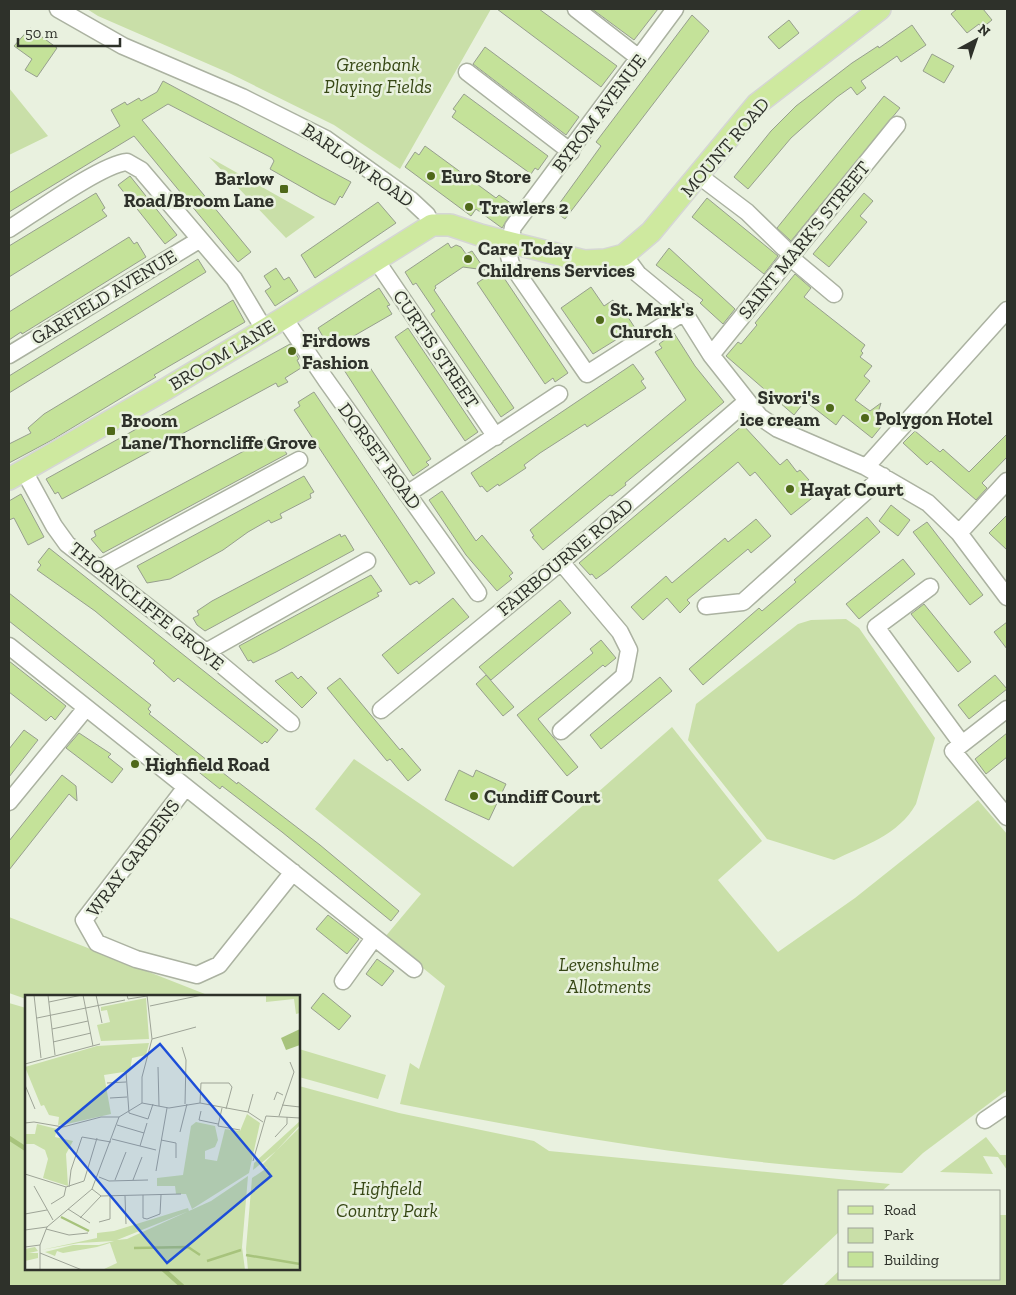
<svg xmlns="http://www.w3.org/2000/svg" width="1016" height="1295" font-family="'Zilla Slab',serif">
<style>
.green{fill:#c9dfa8}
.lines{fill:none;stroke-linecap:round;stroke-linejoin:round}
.stream{stroke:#a7c37c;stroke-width:4.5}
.building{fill:#c4e299;stroke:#979f8e}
.minor-casing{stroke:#abb2a1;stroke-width:19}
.major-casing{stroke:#d5d6d4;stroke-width:24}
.minor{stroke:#fff;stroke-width:16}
.major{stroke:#cee99f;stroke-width:21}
.poi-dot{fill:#4e6819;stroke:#e9f1df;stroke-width:2}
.labels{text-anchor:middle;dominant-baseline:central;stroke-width:5;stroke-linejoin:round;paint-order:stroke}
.park-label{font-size:19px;font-style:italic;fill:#364714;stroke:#e9f1df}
.street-label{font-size:19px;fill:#2e312a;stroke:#e9f1df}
.poi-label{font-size:19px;font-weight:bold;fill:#2e312a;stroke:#e9f1df;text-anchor:start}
.inset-river{fill:none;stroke:#a7c37c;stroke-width:2.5}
.inset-road{fill:none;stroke:#9ea497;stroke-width:1}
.view{fill:#1d4ed8;fill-opacity:0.15;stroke:#1d4ed8;stroke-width:2.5}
.inset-edge{fill:none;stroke:#2e312a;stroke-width:2.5}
</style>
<rect width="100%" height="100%" fill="#e9f1df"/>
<path class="green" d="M87,9h404l-91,160 -66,-44 -105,-52 -131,-57z
M9,88l39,48 -39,19z
M209,157l106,60 -29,21z
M846,619l13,9 76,110 -19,66c-17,31 -53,42 -82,56l-67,-21 -79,-99 8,-36 102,-80 13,-4z
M672,727l90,114 -44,39 60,72 77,-54 123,-98 29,34v256l-84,63 -21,20c-171,-8 -335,-36 -502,-69l10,-41 9,6 26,-83 -60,-49 36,-43 -106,-85 39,-50 159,108z
M9,917l201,79h-184v3l-17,-6z
M9,1003l17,5v261h273v-183l100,27 135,28 15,10 341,33 -8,7h-42v40l-59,55h-772z
M299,1049l87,26 -8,24 -79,-22z
M986,1137l14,18h7v15l-9,-13 -15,-1 10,18 -53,-2z
M1000,1215h7v71h-184l17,-16v9h160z"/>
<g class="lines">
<path class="stream" d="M9,1138l17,11
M163,1269l19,17"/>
</g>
<path class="building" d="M497,9h42l78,57 -16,21z
M592,9h66l-24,31z
M957,9h26l9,11 -10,8 -3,-4 -12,9 -16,-19z
M692,15l17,16 -144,188 -11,-8 47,-65 -5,-4z
M789,20l10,13 -20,16 -11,-12z
M912,25l14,20 -25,17 -4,-6 -36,25 5,7 -9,7 -6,-8 -14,10 -46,41 -43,51 -14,-12 37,-46 25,-25 56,-43 26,-17 1,2z
M30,28l27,20 -20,29 -12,-7 7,-11 -18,-13z
M485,47l94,70 -13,18 -93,-71z
M932,54l22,12 -10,17 -21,-12z
M163,81l188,101 -9,16 -2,-2 -5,9 -14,-7 -51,-29 4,-8 -2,-3 -104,-54 -26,16 109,132 -13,10 -104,-126 -125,76v-19l111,-67 -9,-16 14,-8 2,3 12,-7 2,3 16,-9z
M464,94l84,62 -10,14 -3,-2 -4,6 -79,-57 4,-6 -3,-2z
M884,96l16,12 -109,133 -14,-13z
M425,146l71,52 3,-3 13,9 -4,6 4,2 -10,16 -26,-19 -5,7 -66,-49 10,-15 4,3z
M130,176l47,59 -12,9 -47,-59z
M96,193l9,15 -3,2 5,6 -98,61v-31z
M864,193l9,8 -13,15 7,6 -38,45 -16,-13z
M707,198l71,58 -14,18 -72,-57z
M378,202l18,21 -81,55 -14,-23z
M129,237l5,7 3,-2 9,15 -124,77 -1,-2 -12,8v-28z
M448,243l3,5 5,-3 5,2 5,7 6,-3 13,19 -22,-3 -28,19 1,2 -2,2 80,118 -13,9 -70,-103 4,-3 -19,-28 -3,2 -8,-13z
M669,248l66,61 -12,15 -23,-21 3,-3 -47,-35z
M198,259l8,13 -197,121v-17z
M276,268l8,12 5,-3 9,14 -23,15 -10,-15 6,-4 -7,-11z
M498,269l70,104 -13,9 -2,-4 -8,6 -68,-101z
M795,274l16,14 -7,9 61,48 -4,6 2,2 -3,4 12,9 -8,10 6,5 -15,19 15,11 11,-8 -4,13 8,6 -13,16 -29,-23 -7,10 -31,-24 -11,14 -68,-59 12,-14 3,2 16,-19 -2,-2z
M591,287l13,19 9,-6 9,13 2,-2 11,17 -42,26 -32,-46z
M379,288l11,17 -3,1 5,8 -59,34 -4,-7 -3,1 -8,-14z
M233,300l12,22 -91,53 2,2 -104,63 -43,23v-19l22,-11 -3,-5 16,-14z
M408,328l70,104 -13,9 -70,-104z
M674,333l21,33 29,36 -99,81 1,2 -14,11 -2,-1 -67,55 -11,-13 2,-1 -4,-6 156,-130 -31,-48 7,-4 -3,-4z
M290,344l9,15 -2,1 4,8 -16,10 3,4 -10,5 -2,-4 -214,116 -4,-7 -3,2 -9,-15z
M359,361l2,3 5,-3 7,11 58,87 -5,3 3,3 -16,11 -69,-106z
M633,364l11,15 -3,2 5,7 -59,39 -2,-3 -45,29 -16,12 2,3 -27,18 -1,-2 -11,8 -5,-6 -2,1 -9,-14z
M314,392l121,181 -16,11 -2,-3 -7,4 -116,-175 6,-4 -2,-4z
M743,425l37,40 7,-6 10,13 3,-2 9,10 -4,3 11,12 -25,20 -36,-43 -5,4 -12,-14 -131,109 -11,8 -4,-5 -2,1 -11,-12z
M915,431l25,21 3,-3 26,23 38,-38v23l-25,26 5,5 -11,12 -45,-39 -4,4 -24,-22z
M274,435l13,19 -184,99 -12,-14 5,-3 -2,-5z
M304,476l10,16 -4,2 1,4 -31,16 2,4 -11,5 -2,-3 -21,12 -25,18 -53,29 -23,4 -10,-17z
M442,491l34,50 6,-6 31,38 -4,3 3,3 -15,12 -31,-36 -37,-55z
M21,494l23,43 -16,8 -14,-27 -5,2v-19z
M891,505l19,15 -12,16 -19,-15z
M1007,515v35l-18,-17z
M867,517l13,15 -177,153 -14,-16 70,-61 3,3 34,-29 -2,-2z
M756,519l15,17 -20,17 -3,-4 -61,51 3,3 -10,10 -13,-15 -24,22 -12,-13 35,-31 6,7 53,-45 3,4z
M927,522l56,73 -13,10 -57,-73z
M340,534l1,3 4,-2 9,15 -149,81 -8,-6 -4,-7 6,-3 -2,-4 15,-10z
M49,548l229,182 -11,13 -2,-2 -3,3 -84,-66 -4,4 -21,-19 2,-2 -60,-50 -58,-41 4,-5 -3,-3z
M903,559l12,15 -56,45 -13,-15z
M371,575l11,16 -5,2 2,3 -103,56 -23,11 -2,-3 -3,1 -9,-15z
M9,593l142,112 -3,4 3,3 -2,2 88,70 1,-2 82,63 79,66 -8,10 -109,-89 -60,-46 -2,3 -211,-168z
M453,598l16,19 -71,57 -16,-19z
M560,600l11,13 -80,67 -12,-13z
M924,604l47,58 -13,10 -47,-58z
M1007,622v27l-13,-17z
M601,640l15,18 -11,9 -2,-2 -65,54 40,48 -11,9 -50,-61 76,-62 -3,-4z
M9,661l57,45 -11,14 -4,-4 -5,5 -37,-29z
M292,672l6,7 3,-3 16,17 -15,15 -27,-27z
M486,675l28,32 -11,9 -27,-32z
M995,675l12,14 -38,30 -11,-14z
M660,677l12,14 -71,58 -11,-14z
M340,678l60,72 2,-2 19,22 -13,11 -18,-22 -3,2 -60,-73z
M24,730l14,10 -29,37v-28z
M79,733l32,21 -3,3 15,12 -11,14 -46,-35z
M1007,733v24l-21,17 -11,-15z
M459,770l14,7 3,-7 30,14 -17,36 -44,-20z
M62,775l14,11 1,15 -8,-7 -60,76v-29z
M328,915l31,24 -12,15 -31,-25z
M377,959l17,12 -12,15 -16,-12z
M323,993l28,23 -12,14 -28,-22z"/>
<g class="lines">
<defs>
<path id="minor" d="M58,9l65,37 119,51 84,42 85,61 16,15 5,10
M576,9l63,49
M675,9l-162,218 -5,25 3,12 76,110 97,-62
M467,72l104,80
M698,175l49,37 37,36
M9,229c24,-15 93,-65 118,-67l14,8 93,109 30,50
M624,255l14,19 46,38 27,43 49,62 18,12 88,38 62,36 31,30 48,64
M791,258l43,36
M376,260l120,177
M284,318l42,62 152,213
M9,355l190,-115
M711,355l186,-230
M866,467l141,-157
M24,471l30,55 13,18 139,108 85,71
M407,494l152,-100
M959,533l48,-52
M100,568l199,-108
M930,587l-54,40 86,117
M706,606l37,-4 140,-126
M9,646l405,323
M206,652l161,-91
M1007,709l-54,42 54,66
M381,710l180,-148 186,-161
M561,731l63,-55 5,-26 -9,-18 -59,-70
M186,787l-102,133 13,23 39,16 61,16 22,-10 74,-93
M9,802l77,-94
M343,981l31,-43
M985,1120l22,-15"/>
<path id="major" d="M9,479l157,-90 118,-71 148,-93h18l30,10 104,26 21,-1 19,-5 27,-23 106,-128 123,-95"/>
</defs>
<use href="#minor" class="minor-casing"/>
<use href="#major" class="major-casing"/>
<use href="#minor" class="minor"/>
<use href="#major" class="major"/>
</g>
<g class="poi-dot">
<circle cx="431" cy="176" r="5"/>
<rect x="279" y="184" width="10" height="10" rx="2.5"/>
<circle cx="469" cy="207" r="5"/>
<circle cx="468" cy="259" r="5"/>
<circle cx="600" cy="320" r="5"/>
<circle cx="292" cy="351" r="5"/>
<circle cx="830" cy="408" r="5"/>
<circle cx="865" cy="418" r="5"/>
<rect x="106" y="426" width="10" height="10" rx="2.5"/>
<circle cx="790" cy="489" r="5"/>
<circle cx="135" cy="764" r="5"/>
<circle cx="474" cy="796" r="5"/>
</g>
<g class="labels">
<g class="park-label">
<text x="378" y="64">Greenbank<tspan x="378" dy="22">Playing Fields</tspan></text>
<text x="609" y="964">Levenshulme<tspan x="609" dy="22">Allotments</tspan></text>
<text x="387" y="1188">Highfield<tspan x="387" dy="22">Country Park</tspan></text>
</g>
<g class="street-label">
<text transform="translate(599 113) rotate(-53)">BYROM AVENUE</text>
<text transform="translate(725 147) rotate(-49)">MOUNT ROAD</text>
<text transform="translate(358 165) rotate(35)">BARLOW ROAD</text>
<text transform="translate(804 240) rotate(-51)">SAINT MARK'S STREET</text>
<text transform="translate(104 297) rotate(-31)">GARFIELD AVENUE</text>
<text transform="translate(436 349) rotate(56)">CURTIS STREET</text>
<text transform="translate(222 355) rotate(-31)">BROOM LANE</text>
<text transform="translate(380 456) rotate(54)">DORSET ROAD</text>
<text transform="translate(565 557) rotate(-40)">FAIRBOURNE ROAD</text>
<text transform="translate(147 606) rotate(39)">THORNCLIFFE GROVE</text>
<text transform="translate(133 858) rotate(-53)">WRAY GARDENS</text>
</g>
<g class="poi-label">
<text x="441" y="176">Euro Store</text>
<text x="274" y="178" text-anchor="end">Barlow<tspan x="274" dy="22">Road/Broom Lane</tspan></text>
<text x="479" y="207">Trawlers 2</text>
<text x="478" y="248">Care Today<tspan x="478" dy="22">Childrens Services</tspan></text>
<text x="610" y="309">St. Mark's<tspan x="610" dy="22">Church</tspan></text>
<text x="302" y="340">Firdows<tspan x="302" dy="22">Fashion</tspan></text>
<text x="820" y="397" text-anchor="end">Sivori's<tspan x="820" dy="22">ice cream</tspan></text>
<text x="875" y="418">Polygon Hotel</text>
<text x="121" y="420">Broom<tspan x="121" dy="22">Lane/Thorncliffe Grove</tspan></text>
<text x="800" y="489">Hayat Court</text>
<text x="145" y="764">Highfield Road</text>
<text x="484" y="796">Cundiff Court</text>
</g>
</g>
<g transform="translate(25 995)">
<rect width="275" height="275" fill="#e9f1df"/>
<path d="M241,0h34v18l-4,1 -2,-15 -28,3zM121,3l3,41 -48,2 -4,-16 13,-3 -3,-12 -6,1v-4zM124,48l-3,12 -14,3 -2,13 -26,4 7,39 -44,10 -9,1 1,-8 -10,-2 -5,-10 -3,1 -16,-39 72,-21zM222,119l13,9 -11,50 -57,36 -6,-15h-10l-1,-8h-18v-8l26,-3 8,-49 5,-4 19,4 3,14 -3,7 -10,4v8l12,2 8,-32 15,2zM275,126v4l-24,26 -23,19 1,-7zM12,129l20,5 -2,8 18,4 -7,13 2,32 -25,-8 5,-19 -3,-9 -11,-6h-9v-10h10zM275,132v143h-52l-2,-21 6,-71 15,-10 -5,-3zM223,181l-6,71 3,23h-143l15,-7 -7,-20 -13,4 -34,6 -6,-2 -2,5 -10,-4 28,-7h26l15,-4 -35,2 -38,7 56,-12v-5l17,-2 74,-23 1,3 -72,29 10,-1 84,-38zM10,252l3,4 -9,2h9v5l-13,3v-12z" fill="#c9dfa8"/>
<path d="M275,34v16l-14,5 -5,-12z" fill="#a7c37c"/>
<path class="inset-river" d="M36,222l28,14M109,253l54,-1 12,8M221,260l54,9M182,266l34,-11"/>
<path class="inset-road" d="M9,0l7,63M23,0l7,60M58,0l10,51M71,0l6,28M102,0l1,4 19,-3M24,7l33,-7M125,11l52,-11M12,23l88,-18M27,34l36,-8M127,44l44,-12M28,47l38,-9M157,52l4,13 -1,44M0,69l75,-20M133,72l1,39M101,77l3,41 19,6 5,-15M82,88l19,-1M0,90l10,24M85,103l17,-1M249,105l3,-8 6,3M117,108l27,5 31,-5 48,9 15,10M175,108l1,-20h28l3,4 -6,22M257,110l18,2M197,113l-4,18 22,4M176,116l-2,9 19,4M223,117l5,-18M254,121l15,-44 -4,-10M0,128l9,-1 29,5 38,-10h18M92,130l27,8M155,137l7,-28M250,142l12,-13v-7M87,144l44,11M136,145l15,3v15M115,151l7,-23M228,166l13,-45 34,2M131,176l11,-63M0,179l41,13 18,-6M74,182l10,4 39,-1M90,185l11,-28M108,185l9,-23M59,186l13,-43M9,191l19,34M44,192l2,-17 11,-33 29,5M67,194l9,7 80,-2M118,200v23l4,1 13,-5 1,-19M100,201l1,28M26,209l13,-8 2,-9M43,214l22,14M0,219l22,-4M55,223l21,-22M74,227l11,-3v-23M21,234l23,6 19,-2M0,235l22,-3M0,252l15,-2M15,258l42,17M15,275v-25l7,-18 45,-38 27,-72 23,-14v-26l10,-38 -5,-44"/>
<path class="view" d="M135,49l111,132 -104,87 -111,-132z"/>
<rect width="275" height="275" class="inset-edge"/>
</g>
<rect width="1016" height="1295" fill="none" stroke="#2e312a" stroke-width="20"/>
<rect x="838" y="1190" width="162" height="90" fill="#e9f1df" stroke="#9ea497"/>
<rect x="848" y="1206" width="25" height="8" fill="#cee99f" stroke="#9ea497"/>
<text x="884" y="1215" font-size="15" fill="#2e312a">Road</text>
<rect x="848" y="1228" width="25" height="15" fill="#c9dfa8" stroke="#9ea497"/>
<text x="884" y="1240" font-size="15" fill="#2e312a">Park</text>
<rect x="848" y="1252" width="25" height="15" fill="#c4e299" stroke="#9ea497"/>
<text x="884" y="1265" font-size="15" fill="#2e312a">Building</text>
<g transform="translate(976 40) rotate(40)" stroke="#e9f1df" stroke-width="4" paint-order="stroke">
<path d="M0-4L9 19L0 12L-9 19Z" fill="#2e312a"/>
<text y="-8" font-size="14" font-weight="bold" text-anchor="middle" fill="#2e312a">N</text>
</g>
<path d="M18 38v8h102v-8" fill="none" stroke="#2e312a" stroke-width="2.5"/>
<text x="25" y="38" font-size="15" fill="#2e312a" stroke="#e9f1df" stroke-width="4" paint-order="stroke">50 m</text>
</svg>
